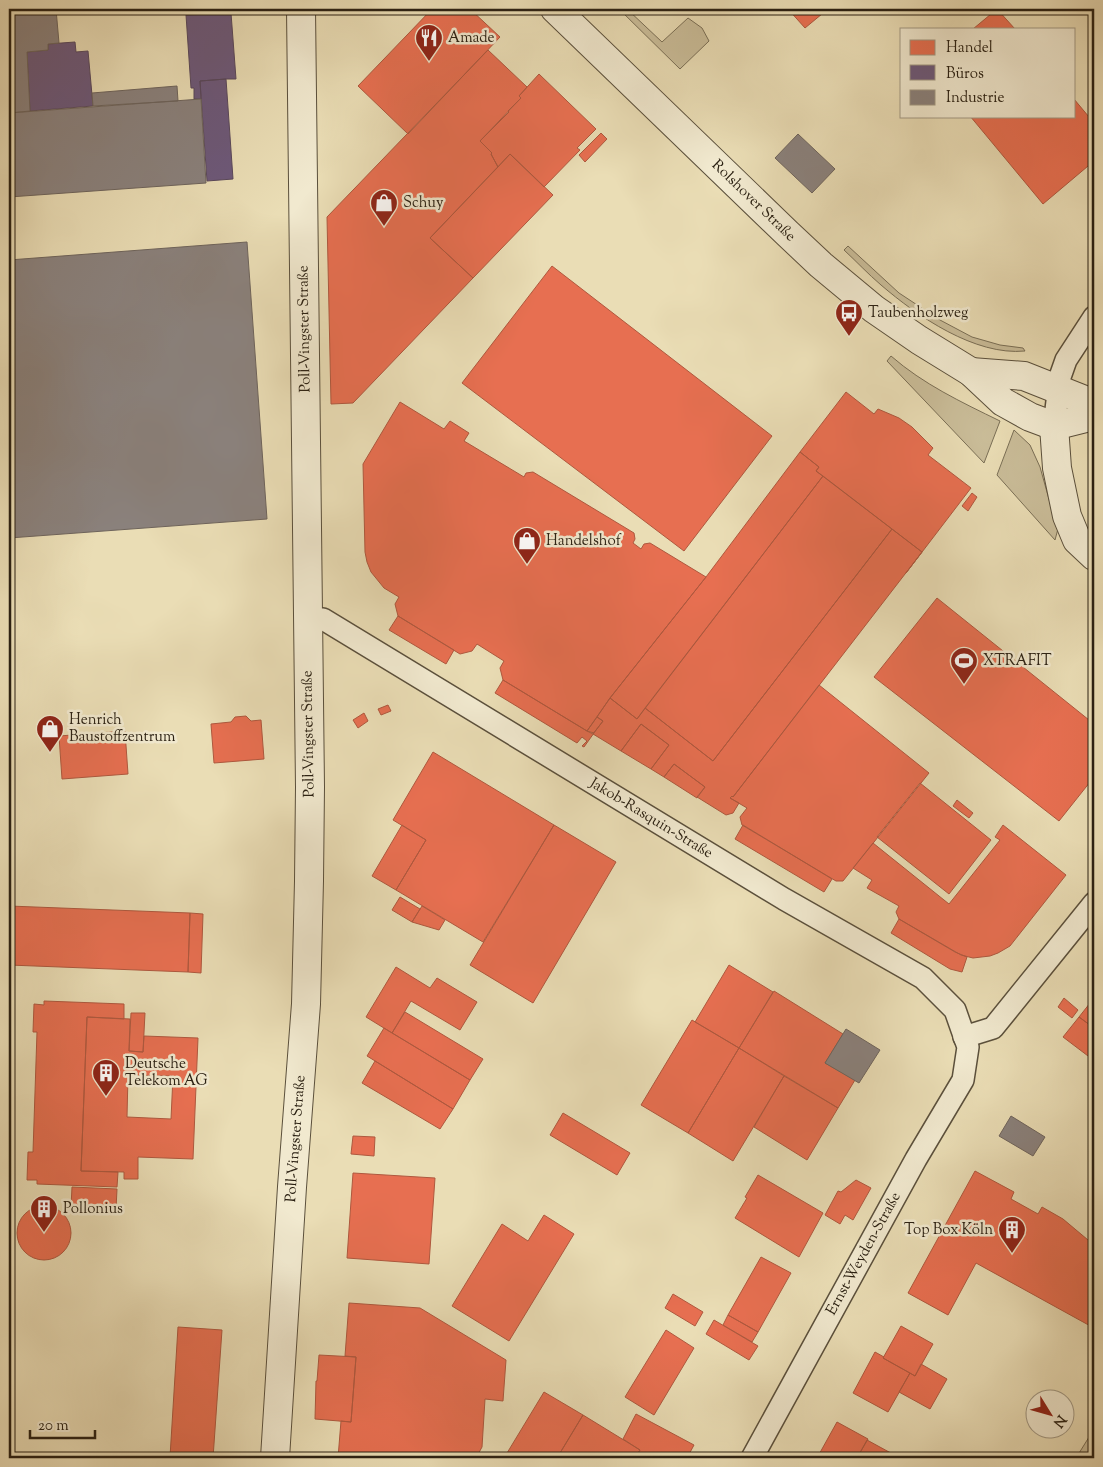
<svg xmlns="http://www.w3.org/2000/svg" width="1103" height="1467" font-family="'Sorts Mill Goudy',serif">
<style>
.green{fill:#cabd99;stroke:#7a6f56}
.shops{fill:#e76f51;stroke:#af583e;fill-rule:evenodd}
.offices{fill:#6d597a;stroke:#59485b}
.industry{fill:#8a817c;stroke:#6e645c}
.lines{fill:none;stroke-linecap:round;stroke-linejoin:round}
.minor-casing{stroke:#5b503c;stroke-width:24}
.tertiary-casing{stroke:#5b503c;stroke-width:30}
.minor{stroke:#f1e9cf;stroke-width:21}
.tertiary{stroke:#f1e9cf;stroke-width:28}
.labels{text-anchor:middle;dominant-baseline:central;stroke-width:5;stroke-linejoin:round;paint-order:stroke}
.poi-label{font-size:15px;fill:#2b2113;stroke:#f1e9cf;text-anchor:start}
.street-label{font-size:15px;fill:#2b2113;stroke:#f1e9cf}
</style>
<rect width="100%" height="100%" fill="#eaddb5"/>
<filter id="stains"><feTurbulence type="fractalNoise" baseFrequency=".004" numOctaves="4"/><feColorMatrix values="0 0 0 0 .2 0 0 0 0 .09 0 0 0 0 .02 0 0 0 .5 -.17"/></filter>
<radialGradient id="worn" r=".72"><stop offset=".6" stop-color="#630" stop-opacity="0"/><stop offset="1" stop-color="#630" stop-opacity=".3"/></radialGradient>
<path class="green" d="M619,9h8l35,33 26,-24 14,10 7,13 -29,28z
M848,246l51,47 41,27 32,17 28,8 23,3 2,3c-50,5 -108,-35 -144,-66 -13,-11 -25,-24 -37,-35z
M891,356c32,28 70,46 109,65l-16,42 -97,-102z
M1014,430l16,15 10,22 12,43 7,15 -4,15 -58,-65z
M1094,1429v22l-4,7h-14z"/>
<path class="shops" d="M432,9h38l30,28 -92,97 -50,-48z
M639,9h30l-2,2h-25z
M788,9h40l-23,19z
M997,9l18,20h-42z
M488,50l39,37 -8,9 2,2 -41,43 12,12 -1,1 7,13 -68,71 43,40 -120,125 -22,1 -4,-187z
M539,74l57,55 -19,19 3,2 -36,37 -34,-33 -12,13 -7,-13 1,-1 -12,-12 29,-29 -1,-1 13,-13 -2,-2z
M1074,99l20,24v38l-51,43 -73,-88h104z
M601,133l6,6 -22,23 -6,-7z
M510,154l43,41 -80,83 -43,-40z
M552,266l220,170 -88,115 -222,-168z
M846,392l28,22 4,-5 21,9 13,9 21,21 -5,7 43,33 -65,85 16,-21 -106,-81 3,-4 -19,-15z
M400,402l44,27 6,-8 19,12 -5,8 60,36 2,-4 7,-1 101,61 1,6 -2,4 8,6 3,-5 6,-1 56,34 -96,121 -23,33 -84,-51 -3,-12 4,-7 -27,-17 -5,7 -12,3 -62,-38 -3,-12 4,-7 -15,-9 -13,-16 -4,-10 -2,-10 -2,-88z
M800,452l19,15 -3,4 7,5 -186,243 -27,-21 96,-121z
M823,476l69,53 -179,232 -68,-53z
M972,493l5,4 -9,14 -6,-5z
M892,529l30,23 -189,245 -1,-1 -2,2 9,5 -6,10 -7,2 -29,-18 8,-10 -31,-23 -10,13 -13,-8 18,-24 -28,-21 -20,27 -28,-17 10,-13 -6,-4 13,-19 27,21 8,-11 68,53z
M937,598l157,126v53l-35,44 -185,-144z
M398,616l56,34 -8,14 -57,-34z
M503,680l84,51 7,2 -10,14 -2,-1 5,-5 -5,-4 -5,6 -82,-50z
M819,685l110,88 -86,108h-7l-94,-56 -2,-8 7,-9 -17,-10 2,-2 1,1z
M388,705l3,6 -10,4 -3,-6z
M364,713l4,8 -10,7 -5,-8z
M246,716l5,5 10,-1 3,39 -50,4 -3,-39 20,-2 4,-5z
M597,717l6,4 -10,13 -6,-3z
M641,724l28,21 -18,24 -30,-18z
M125,731l3,43 -66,5 -3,-43z
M433,752l121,73 -71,117 -87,-52 30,-50 -33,-20z
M674,764l31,23 -8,11 -33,-21z
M920,783l71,57 -42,54 -72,-57z
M957,800l16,13 -4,5 -16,-12z
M402,825l24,15 -30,50 -24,-14z
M554,825l62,37 -83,141 -63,-38z
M743,825l89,54 -8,13 -89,-53z
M1003,825l63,50 -56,71 -12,7 -8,3 -17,2 -12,-3 -62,-36 -3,-7 3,-6 -32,-18 5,-8 -19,-12 20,-25 76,61 51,-64 -5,-3z
M400,897l20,12 -8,13 -20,-12z
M9,906l181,7 -2,59 -179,-7z
M422,906l23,14 -6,10 -27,-8z
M190,913l13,1 -2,59 -13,-1z
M899,919l56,33 12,5 -5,15 -12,-3 -59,-36z
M729,965l44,27 -34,56 -44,-26z
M396,967l34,21 7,-10 40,24 -17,28 -49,-29 -19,32 -26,-16z
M774,991l69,43 -18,29 30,17 -17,28 -99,-60z
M1064,998l14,12 -6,8 -14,-11z
M1094,998v30l-15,-11z
M44,1001l80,3v15l-37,-2 -6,154 37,1 -1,15 -80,-3v-4h-10l1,-28h5l4,-120h-4l1,-28 10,1z
M405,1012l78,47 -13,21 -78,-47z
M131,1013h14l-2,39 -14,-1z
M87,1017l43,2 -1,32 14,1 1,-16 54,2 -5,121 -55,-2v22h-14v-7l-43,-1zM128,1075l45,1 -2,43 -44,-2z
M1079,1017l15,11v28l-2,3 -29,-22z
M692,1020l47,28 -51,85 -47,-28z
M384,1028l86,52 -17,29 -86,-53z
M739,1048l45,28 -51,85 -45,-28z
M375,1061l78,48 -13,20 -78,-46z
M784,1076l54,32 -31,52 -53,-33z
M563,1113l67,40 -13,22 -67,-40z
M353,1136l22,1 -1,19 -23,-2z
M975,1171l39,21 -3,7 27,15 4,-7 21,12 31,26v83l-118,-65 -28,52 -40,-22z
M353,1173l82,5 -6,86 -82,-6z
M758,1175l65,38 -24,44 -64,-39 12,-20 -2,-1z
M856,1180l15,8 -18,32 -8,-5 -5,9 -15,-9 13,-24 3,1z
M72,1187l45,2 -1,20 -45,-2z
M17 1233a27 27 0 1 1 54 0a27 27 0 1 1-54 0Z
M544,1215l30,19 -65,107 -57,-35 50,-82 26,17z
M761,1257l30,16 -33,59 -30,-17z
M673,1294l30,18 -8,14 -30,-18z
M349,1303l71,5 86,52 -3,41 -18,-2 -3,48 -6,11h-138l3,-37 10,1 5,-65 -11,-1z
M728,1315l30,17 -6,10 -29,-17z
M714,1320l44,26 -9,14 -43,-26z
M901,1326l32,18 -18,32 -32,-18z
M178,1327l44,3 -9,128 -43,-1z
M666,1330l28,18 -40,67 -29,-18z
M875,1352l9,5 -1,1 27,15 -22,39 -35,-19z
M319,1355l37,2 -5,65 -36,-3 1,-38h1z
M921,1364l26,15 -17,30 -31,-17 11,-19 5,3z
M544,1392l39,23 -26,43h-53z
M636,1414l58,31 -7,13h-52l5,-8 -17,-11z
M583,1415l57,35 -5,8h-78z
M837,1422l31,17 -11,19h-40z
M867,1440l33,18h-43z"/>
<path class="offices" d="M231,13l5,66h-10l-26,2 1,18h-7v-11h-3l-5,-73z
M75,42l1,10 12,-1 5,55 -63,5 -3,-59 21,-2v-6z
M226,79l7,100 -26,2 -7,-100z"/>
<path class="industry" d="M9,9h47l3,34 -11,1v6l-21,2 3,59 -21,2z
M177,86l1,15 -85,5 -1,-13z
M201,99l5,84 -197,14v-84z
M798,134l37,35 -23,24 -37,-35z
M247,242l20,277 -258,19v-278z
M846,1029l34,21 -21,33 -34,-20z
M1011,1116l34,21 -12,19 -34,-20z"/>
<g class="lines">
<defs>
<g id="minor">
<path d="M1054,426l6,-49 6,-17 28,-43"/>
<path id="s1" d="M307,621l16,-2 461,280 139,79 32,32 13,37 -5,33 -47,79 -164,299"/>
<path d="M964,1037l29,-9 101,-125"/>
</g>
<g id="tertiary">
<path id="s2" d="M555,9l232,224 34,32 53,44 45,31 52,32 32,30 27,15 24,9 40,-10"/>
<path d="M971,372l53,4 58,23 12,11"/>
<path d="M1054,426l3,42 10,48 10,24 17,16"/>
<path id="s3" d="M275,1458l17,-271 14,-183 3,-123 1,-94 -9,-778"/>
</g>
</defs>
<use href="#minor" class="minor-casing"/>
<use href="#tertiary" class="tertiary-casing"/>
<use href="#minor" class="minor"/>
<use href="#tertiary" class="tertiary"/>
</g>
<defs>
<symbol id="restaurant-pin" viewBox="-11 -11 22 30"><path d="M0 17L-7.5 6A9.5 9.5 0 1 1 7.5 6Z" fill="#8f2418" stroke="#f1e9cf"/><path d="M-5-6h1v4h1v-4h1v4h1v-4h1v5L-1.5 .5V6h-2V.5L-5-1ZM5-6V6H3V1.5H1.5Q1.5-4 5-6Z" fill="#fff"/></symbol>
<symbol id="shop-pin" viewBox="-11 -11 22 30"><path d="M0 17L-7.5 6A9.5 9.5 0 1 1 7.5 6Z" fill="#8f2418" stroke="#f1e9cf"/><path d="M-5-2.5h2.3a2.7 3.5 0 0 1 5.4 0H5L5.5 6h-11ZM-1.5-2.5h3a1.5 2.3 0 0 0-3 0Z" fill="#fff"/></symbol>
<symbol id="bus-pin" viewBox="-11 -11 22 30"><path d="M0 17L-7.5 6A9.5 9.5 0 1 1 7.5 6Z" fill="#8f2418" stroke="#f1e9cf"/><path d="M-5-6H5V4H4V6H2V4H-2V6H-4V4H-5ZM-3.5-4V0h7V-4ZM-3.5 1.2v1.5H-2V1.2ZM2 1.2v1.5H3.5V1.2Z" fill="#fff"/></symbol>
<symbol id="stadium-pin" viewBox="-11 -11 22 30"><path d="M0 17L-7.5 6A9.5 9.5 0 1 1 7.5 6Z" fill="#8f2418" stroke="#f1e9cf"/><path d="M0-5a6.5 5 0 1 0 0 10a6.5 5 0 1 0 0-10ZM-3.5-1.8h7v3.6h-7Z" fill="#fff"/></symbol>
<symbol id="building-pin" viewBox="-11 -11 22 30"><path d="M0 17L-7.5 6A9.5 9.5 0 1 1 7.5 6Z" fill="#8f2418" stroke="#f1e9cf"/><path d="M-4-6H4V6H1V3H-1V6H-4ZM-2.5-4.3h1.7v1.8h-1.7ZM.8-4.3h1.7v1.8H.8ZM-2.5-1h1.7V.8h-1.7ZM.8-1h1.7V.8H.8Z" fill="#fff"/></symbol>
</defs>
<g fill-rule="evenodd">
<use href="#restaurant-pin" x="413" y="22" width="32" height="43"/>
<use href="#shop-pin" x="368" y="187" width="32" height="43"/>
<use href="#bus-pin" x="833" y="297" width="32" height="43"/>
<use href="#shop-pin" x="511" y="525" width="32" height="43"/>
<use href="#stadium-pin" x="948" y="645" width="32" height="43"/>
<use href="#shop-pin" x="34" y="713" width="32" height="43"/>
<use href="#building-pin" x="90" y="1057" width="32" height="43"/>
<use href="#building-pin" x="28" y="1193" width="32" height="43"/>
<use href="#building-pin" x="996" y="1214" width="32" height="43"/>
</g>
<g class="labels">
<g class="poi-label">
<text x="448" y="38">Amade</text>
<text x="403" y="203">Schuy</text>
<text x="868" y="313">Taubenholzweg</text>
<text x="546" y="541">Handelshof</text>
<text x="983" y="661">XTRAFIT</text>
<text x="69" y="720">Henrich<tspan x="69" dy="17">Baustoffzentrum</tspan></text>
<text x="125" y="1064">Deutsche<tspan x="125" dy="17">Telekom AG</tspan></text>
<text x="63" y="1209">Pollonius</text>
<text x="993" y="1230" text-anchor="end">Top Box Köln</text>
</g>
<g class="street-label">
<text stroke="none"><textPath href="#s2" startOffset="276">Rolshover Straße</textPath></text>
<text transform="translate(305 329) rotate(-91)">Poll-Vingster Straße</text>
<text transform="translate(309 734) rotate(-91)">Poll-Vingster Straße</text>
<text stroke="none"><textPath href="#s1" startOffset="400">Jakob-Rasquin-Straße</textPath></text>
<text stroke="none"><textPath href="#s3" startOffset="320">Poll-Vingster Straße</textPath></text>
<text transform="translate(864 1254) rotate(-61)">Ernst-Weyden-Straße</text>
</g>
</g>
<rect width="1103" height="1467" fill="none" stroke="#eaddb5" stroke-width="30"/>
<rect x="10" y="10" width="1083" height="1447" fill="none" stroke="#2b2113" stroke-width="2.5"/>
<rect x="15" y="15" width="1073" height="1437" fill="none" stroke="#2b2113"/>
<rect x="900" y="28" width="175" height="90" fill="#f1e9cf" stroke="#a29984"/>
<rect x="910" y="40" width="25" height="15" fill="#e76f51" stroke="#a29984"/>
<text x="946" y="52" font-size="15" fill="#2b2113">Handel</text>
<rect x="910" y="65" width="25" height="15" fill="#6d597a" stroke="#a29984"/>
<text x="946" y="78" font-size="15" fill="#2b2113">Büros</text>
<rect x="910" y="90" width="25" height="15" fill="#8a817c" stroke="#a29984"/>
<text x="946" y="102" font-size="15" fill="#2b2113">Industrie</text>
<g transform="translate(1050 1414) rotate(127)"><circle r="24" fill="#f1e9cf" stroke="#a29984"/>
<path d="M0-4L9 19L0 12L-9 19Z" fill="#8f2418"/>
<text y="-8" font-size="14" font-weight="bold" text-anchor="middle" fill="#2b2113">N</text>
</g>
<path d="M30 1430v8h65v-8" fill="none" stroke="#2b2113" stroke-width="2.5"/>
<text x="38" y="1430" font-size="15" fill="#2b2113" stroke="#f1e9cf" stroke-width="4" paint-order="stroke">20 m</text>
<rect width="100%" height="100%" filter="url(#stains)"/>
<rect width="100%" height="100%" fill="url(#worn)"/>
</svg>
